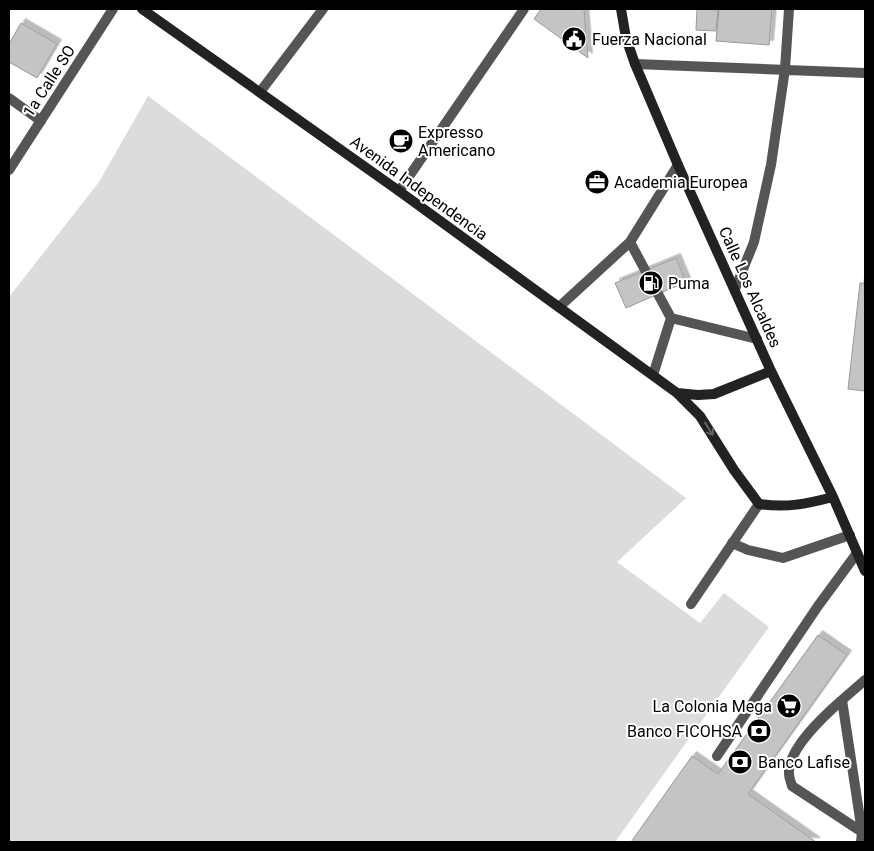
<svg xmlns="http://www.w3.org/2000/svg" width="874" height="851" font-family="Roboto,sans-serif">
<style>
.green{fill:#dcdcdc}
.building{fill:#c4c4c4;stroke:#999;filter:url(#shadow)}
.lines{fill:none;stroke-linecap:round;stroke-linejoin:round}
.lane{stroke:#555;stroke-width:10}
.street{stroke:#555;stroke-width:10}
.secondary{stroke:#222;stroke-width:10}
.oneway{stroke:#646464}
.labels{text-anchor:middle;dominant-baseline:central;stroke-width:4;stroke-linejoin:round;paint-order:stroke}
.poi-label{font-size:16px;fill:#000;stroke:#fff;text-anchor:start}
.street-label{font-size:16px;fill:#000;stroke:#fff}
</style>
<defs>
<filter id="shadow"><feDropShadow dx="4.5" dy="-4.5" stdDeviation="0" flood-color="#0004"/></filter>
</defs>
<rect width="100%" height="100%" fill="#fff"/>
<path class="green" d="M148,96l538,402 -69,64 83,61 24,-30 45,34 -154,215h-606v-545l90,-115z"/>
<path class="building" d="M541,9h43l4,49 -54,-39z
M697,9h21l-2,22 -20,-1z
M719,9h53l-3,36 -53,-4z
M21,23l36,21 -20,34 -28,-16v-18z
M676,258l10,24 -60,26 -11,-25z
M860,283h5v108l-17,-2z
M818,635l29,20 -99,139 68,48h-185l61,-86 26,18z"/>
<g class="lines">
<path class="lane" d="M630,242l15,28
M559,307l71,-65 48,-77
M671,318l86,21
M653,375l18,-57 -13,-24
M732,543l16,7 35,8 67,-23
M691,604l68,-100
M842,700c-17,15 -55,49 -53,74 0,4 2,8 3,12l70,46 3,4
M717,756l101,-150 39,-53
M861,842l1,-10 -20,-132 23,-20"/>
<path class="street" d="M635,64l230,9
M260,92l63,-83
M9,98l32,23
M9,170l104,-161
M399,191l125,-182
M735,289l19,-47 17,-77 14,-96 4,-60"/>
<path class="secondary" d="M142,9l257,182 278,202 23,23 34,54 25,34c28,4 47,0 74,-7
M621,9l5,29 9,26 43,101 93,206 62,126 32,74
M677,393l21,2 16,-1 57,-23"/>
</g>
<defs><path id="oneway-shaft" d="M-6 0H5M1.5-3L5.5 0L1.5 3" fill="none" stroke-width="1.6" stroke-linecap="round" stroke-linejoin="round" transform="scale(1.25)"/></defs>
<use class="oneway" href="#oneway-shaft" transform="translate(709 429) rotate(58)"/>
<defs>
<symbol id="civic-disc" viewBox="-11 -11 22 22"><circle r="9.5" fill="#000" stroke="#fff"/><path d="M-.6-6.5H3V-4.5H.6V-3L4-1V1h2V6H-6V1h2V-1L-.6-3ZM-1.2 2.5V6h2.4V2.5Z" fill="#fff"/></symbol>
<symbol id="cafe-disc" viewBox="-11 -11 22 22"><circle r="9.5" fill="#000" stroke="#fff"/><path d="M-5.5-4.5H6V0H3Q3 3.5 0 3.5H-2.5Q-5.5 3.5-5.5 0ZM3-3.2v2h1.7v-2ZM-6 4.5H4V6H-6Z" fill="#fff"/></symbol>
<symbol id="office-disc" viewBox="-11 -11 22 22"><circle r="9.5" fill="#000" stroke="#fff"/><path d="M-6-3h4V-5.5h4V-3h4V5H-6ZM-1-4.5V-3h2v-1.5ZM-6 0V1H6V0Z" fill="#fff"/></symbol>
<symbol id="fuel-disc" viewBox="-11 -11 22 22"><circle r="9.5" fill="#000" stroke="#fff"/><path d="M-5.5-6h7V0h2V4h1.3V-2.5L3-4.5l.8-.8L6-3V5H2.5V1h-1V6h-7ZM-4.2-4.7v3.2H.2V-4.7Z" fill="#fff"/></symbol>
<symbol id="supermarket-disc" viewBox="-11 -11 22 22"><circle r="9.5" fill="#000" stroke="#fff"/><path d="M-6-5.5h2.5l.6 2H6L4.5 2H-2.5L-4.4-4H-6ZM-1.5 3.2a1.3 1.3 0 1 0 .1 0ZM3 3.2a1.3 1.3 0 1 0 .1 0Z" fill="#fff"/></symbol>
<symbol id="bank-disc" viewBox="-11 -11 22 22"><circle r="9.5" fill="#000" stroke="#fff"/><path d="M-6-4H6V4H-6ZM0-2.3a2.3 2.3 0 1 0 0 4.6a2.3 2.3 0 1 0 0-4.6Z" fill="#fff"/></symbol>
</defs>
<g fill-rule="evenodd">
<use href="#civic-disc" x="560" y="25" width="28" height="28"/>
<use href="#cafe-disc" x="387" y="127" width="28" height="28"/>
<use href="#office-disc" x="583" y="168" width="28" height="28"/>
<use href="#fuel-disc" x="637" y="269" width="28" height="28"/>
<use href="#supermarket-disc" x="775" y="692" width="28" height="28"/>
<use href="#bank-disc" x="745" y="717" width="28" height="28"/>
<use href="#bank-disc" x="726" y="748" width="28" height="28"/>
</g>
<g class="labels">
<g class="poi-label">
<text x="592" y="39">Fuerza Nacional</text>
<text x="418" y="132">Expresso<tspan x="418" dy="18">Americano</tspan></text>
<text x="614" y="182">Academia Europea</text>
<text x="668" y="283">Puma</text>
<text x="772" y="706" text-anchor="end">La Colonia Mega</text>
<text x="742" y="731" text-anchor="end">Banco FICOHSA</text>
<text x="758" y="762">Banco Lafise</text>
</g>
<g class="street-label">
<text transform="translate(49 81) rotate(-57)">1a Calle SO</text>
<text transform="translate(419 188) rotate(36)">Avenida Independencia</text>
<text transform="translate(750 287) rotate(66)">Calle Los Alcaldes</text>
</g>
</g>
<rect width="874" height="851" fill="none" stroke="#000000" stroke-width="20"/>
</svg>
